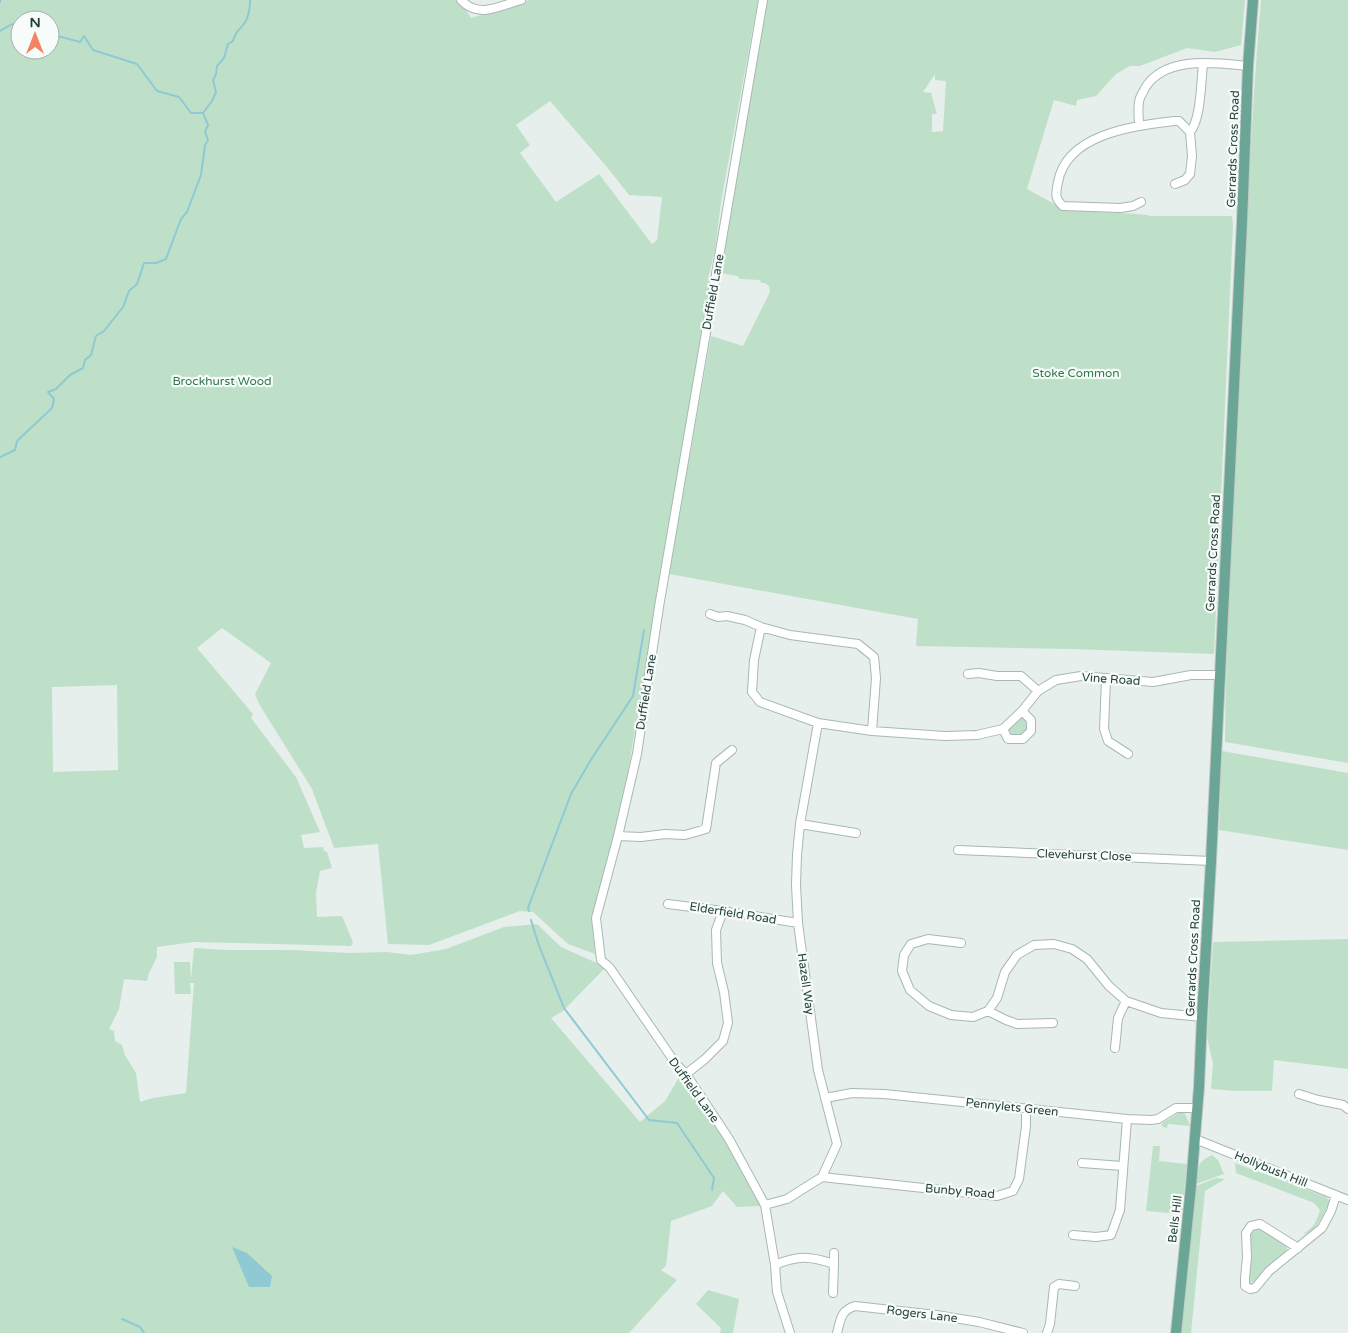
<svg xmlns="http://www.w3.org/2000/svg" width="1348" height="1333" font-family="'Varela Round',sans-serif">
<style>
.green{fill:#bfe0c8;fill-rule:evenodd}
.water{fill:#8ec9d4}
.lines{fill:none;stroke-linecap:round;stroke-linejoin:round}
.stream{stroke:#8ec9d4;stroke-width:2}
.minor-casing{stroke:#a8b8b2;stroke-width:10}
.major-casing{stroke:#c2cac8;stroke-width:12}
.minor{stroke:#fff;stroke-width:8}
.major{stroke:#6aa596;stroke-width:10}
.labels{text-anchor:middle;dominant-baseline:central;stroke-width:4.5;stroke-linejoin:round;paint-order:stroke}
.street-label{font-size:12px;fill:#24423a;stroke:#f7fbf9}
.park-label{font-size:12px;fill:#2d7a4b;stroke:#f7fbf9}
</style>
<rect width="100%" height="100%" fill="#e6efeb"/>
<path class="green" d="M0,0h457l7,7 7,11 58,-18h229l-37,202 -6,48 -7,29 5,1 -50,302 -21,105 -21,128 -26,92 -2,26 2,21 -27,-10 -35,-32 -13,-1 -91,34 -41,-1 -10,-100 -44,4 -22,-59 -53,-85 -4,-10 16,-31 -49,-35 -25,20 56,66 -2,4 45,59 24,55 -19,3 3,13 19,-1 1,4 3,1 5,16 -12,3 -4,22 1,24 25,-1 11,26 -2,4 -157,-4 -37,5v10l-8,16 -2,8 -23,-2 -5,30 -10,20 5,2 1,10 7,4 3,10 11,18 4,29 13,-4 33,-5 8,-110h-4l1,11h-16l-1,-32h16l1,17 3,-31 31,2h67l57,3 38,-1 24,3 35,-6 58,-22 33,-3 24,23 45,20 -43,44 -12,7 89,104 25,-21 13,-22 6,-4 43,65 35,66 -25,1 -14,-16 -11,15 -41,15 -5,45 -5,4 16,10 -48,53h-629zM20,20h30v30h-30zM550,101l57,66 22,28 33,2 -5,43 -5,4 -53,-70 -43,28 -36,-49 10,-8 -14,-20zM117,685l1,85 -65,2 -1,-85z
M767,0h478l-4,45 -26,7 -28,-4 -47,18h-10l-14,8 -20,22 -19,4 -1,6 -22,-6 -27,89 35,19 86,7 1,1h83l1,9 -19,429 -144,-5 -154,-3 2,-27 -249,-45 42,-238 32,10 27,-54 -1,-6 -4,-3h-4l-1,-3 -20,-1 -3,-3 -17,-3zM935,74v6l11,1 -3,50 -11,1v-18h5l-6,-21 -8,-1z
M1261,0h87v763l-123,-21c1,-119 9,-239 15,-358 6,-128 10,-256 21,-384z
M1020,717l7,2 2,10 -9,8h-6l-5,-4v-5z
M1222,751l126,22v77l-129,-20z
M1348,939v130l-74,-9 -2,31h-37l-24,-2 2,-25 -6,-27 6,-95z
M1180,1112h4l6,13v1l-22,-2 -1,4 -4,-1 -2,-3z
M1153,1146h7l-1,15 28,3 -5,50 -36,-3z
M1212,1155l6,5 6,14 -28,10c2,-15 0,-22 16,-29z
M1235,1163l91,34 3,3v4c-7,12 -11,25 -24,30l-1,-1c10,-5 13,-13 16,-23l-6,-7 -78,-30z
M1216,1178l9,1 -20,12 -14,142h-11l16,-147z
M1261,1226l27,20 -4,9 -28,26 -7,2 -3,-3 3,-48 2,-4z
M708,1290l31,9 -6,34h-13l1,-5 -25,-24z"/>
<path class="water" d="M232,1247l15,6 25,23 -2,11h-21z"/>
<g class="lines">
<path class="stream" d="M0,2v-2
M0,31l12,-7 8,2
M50,34l30,8 4,-6 9,14 44,14 20,27 22,6 12,16h11
M0,457l15,-7 2,-9 35,-33 2,-9 -6,-7 8,-3 14,-14 13,-7 2,-8 6,-5 5,-19 8,-5 19,-24 6,-16 8,-7 7,-21h12l10,-4 15,-40 6,-7 14,-37 4,-30 3,-5 -3,-8 3,-7 -5,-12 9,-12 4,-9 -3,-12 3,-6 1,-8 7,-8 4,-14 5,-3c3,-11 5,-9 11,-17 5,-7 6,-16 6,-24
M529,911l-1,-3 43,-114 21,-36 41,-62 11,-66
M531,920l7,23 26,65 85,112 28,3 37,55 -2,12
M122,1319l18,8 4,6"/>
<defs>
<path id="minor" d="M461,0c18,19 38,6 60,0
M763,0l-104,607 -22,147 -19,82 -22,82 5,42 9,8 66,96 10,10 43,65 36,66 10,60 2,27 13,41
M1139,125c0,-8 -2,-19 1,-27 1,-3 4,-7 5,-10 20,-33 71,-25 103,-22
M1190,132c11,-12 11,-51 13,-68
M1141,202l-8,4 -13,2 -57,-2c-9,-8 -7,-13 -5,-24 9,-49 77,-56 116,-61h5l11,11 2,24 -2,18 -5,6 -10,4
M710,614l8,3 9,-1 18,4 16,7 29,8 68,9 16,13 2,21 -4,53
M761,627l-7,33 -2,32 8,10 58,21 54,8 73,5 32,-1 26,-6 19,-18 16,-20 18,-11 25,-4 72,6 38,-7h29
M968,674l11,-1 18,3h24l17,15
M1106,679l-2,50 4,12 20,13
M1003,729l5,10h15l8,-8v-11l-9,-9
M800,824l56,9
M618,836l23,1 24,-3 20,1 21,-6 10,-66 16,-13
M958,850l253,11
M668,904l55,7 75,12
M961,943l-33,-4 -17,5 -7,11 -2,16 8,19 19,16 22,9 22,2 15,-6 9,-13 8,-26 12,-17 17,-10 20,-1 18,5 15,10 22,27 17,15 35,12 41,4
M988,1011l18,9 11,4 36,-1
M1115,1048l3,-30 8,-17
M686,1074l19,-15 18,-18 5,-18 -4,-31 -7,-29 -1,-33 7,-19
M1299,1094l19,6 25,5 5,4
M825,1098l27,-5 32,1 243,25 24,1 7,-1 18,-11h21
M1195,1139l153,61
M1082,1163l40,3
M822,1177l175,19 16,-5 6,-12 7,-53v-18
M765,1205l22,-6 35,-22 15,-33 -19,-74 -20,-147 -2,-38 1,-30 3,-31 18,-101
M1073,1235l23,2 15,-2 9,-25 7,-91
M1298,1248l-38,-24 -9,2 -5,7 1,24 -2,21v8l5,3 5,-1 14,-17 53,-43 9,-17 5,-16
M834,1264v-11
M775,1265c23,-10 35,-9 59,-1l-1,29
M837,1333c4,-14 3,-22 18,-27l81,9 43,7 44,11
M1047,1333l3,-9 4,-37 5,-3 16,2"/>
<path id="major" d="M1176,1333l15,-147 8,-99 3,-70 9,-156 31,-639 6,-156 5,-66"/>
</defs>
<use href="#minor" class="minor-casing"/>
<use href="#major" class="major-casing"/>
<use href="#minor" class="minor"/>
<use href="#major" class="major"/>
</g>
<g class="labels">
<g class="street-label">
<text transform="translate(1233 149) rotate(-88)">Gerrards Cross Road</text>
<text transform="translate(713 292) rotate(-80)">Duffield Lane</text>
<text transform="translate(1213 553) rotate(-87)">Gerrards Cross Road</text>
<text transform="translate(1111 679) rotate(4)">Vine Road</text>
<text transform="translate(646 692) rotate(-81)">Duffield Lane</text>
<text transform="translate(1084 855) rotate(2)">Clevehurst Close</text>
<text transform="translate(733 913) rotate(9)">Elderfield Road</text>
<text transform="translate(1193 958) rotate(-87)">Gerrards Cross Road</text>
<text transform="translate(806 984) rotate(82)">Hazell Way</text>
<text transform="translate(694 1090) rotate(54)">Duffield Lane</text>
<text transform="translate(1012 1107) rotate(6)">Pennylets Green</text>
<text transform="translate(1271 1169) rotate(22)">Hollybush Hill</text>
<text transform="translate(960 1191) rotate(5)">Bunby Road</text>
<text transform="translate(1175 1219) rotate(-83)">Bells Hill</text>
<text transform="translate(922 1314) rotate(7)">Rogers Lane</text>
</g>
<g class="park-label">
<text x="1076" y="373">Stoke Common</text>
<text x="222" y="381">Brockhurst Wood</text>
</g>
</g>
<g transform="translate(35 35)"><circle r="24" fill="#f7fbf9" stroke="#a3b1ad"/>
<path d="M0-4L9 19L0 12L-9 19Z" fill="#f4845f"/>
<text y="-8" font-size="14" font-weight="bold" text-anchor="middle" fill="#24423a">N</text>
</g>
</svg>
